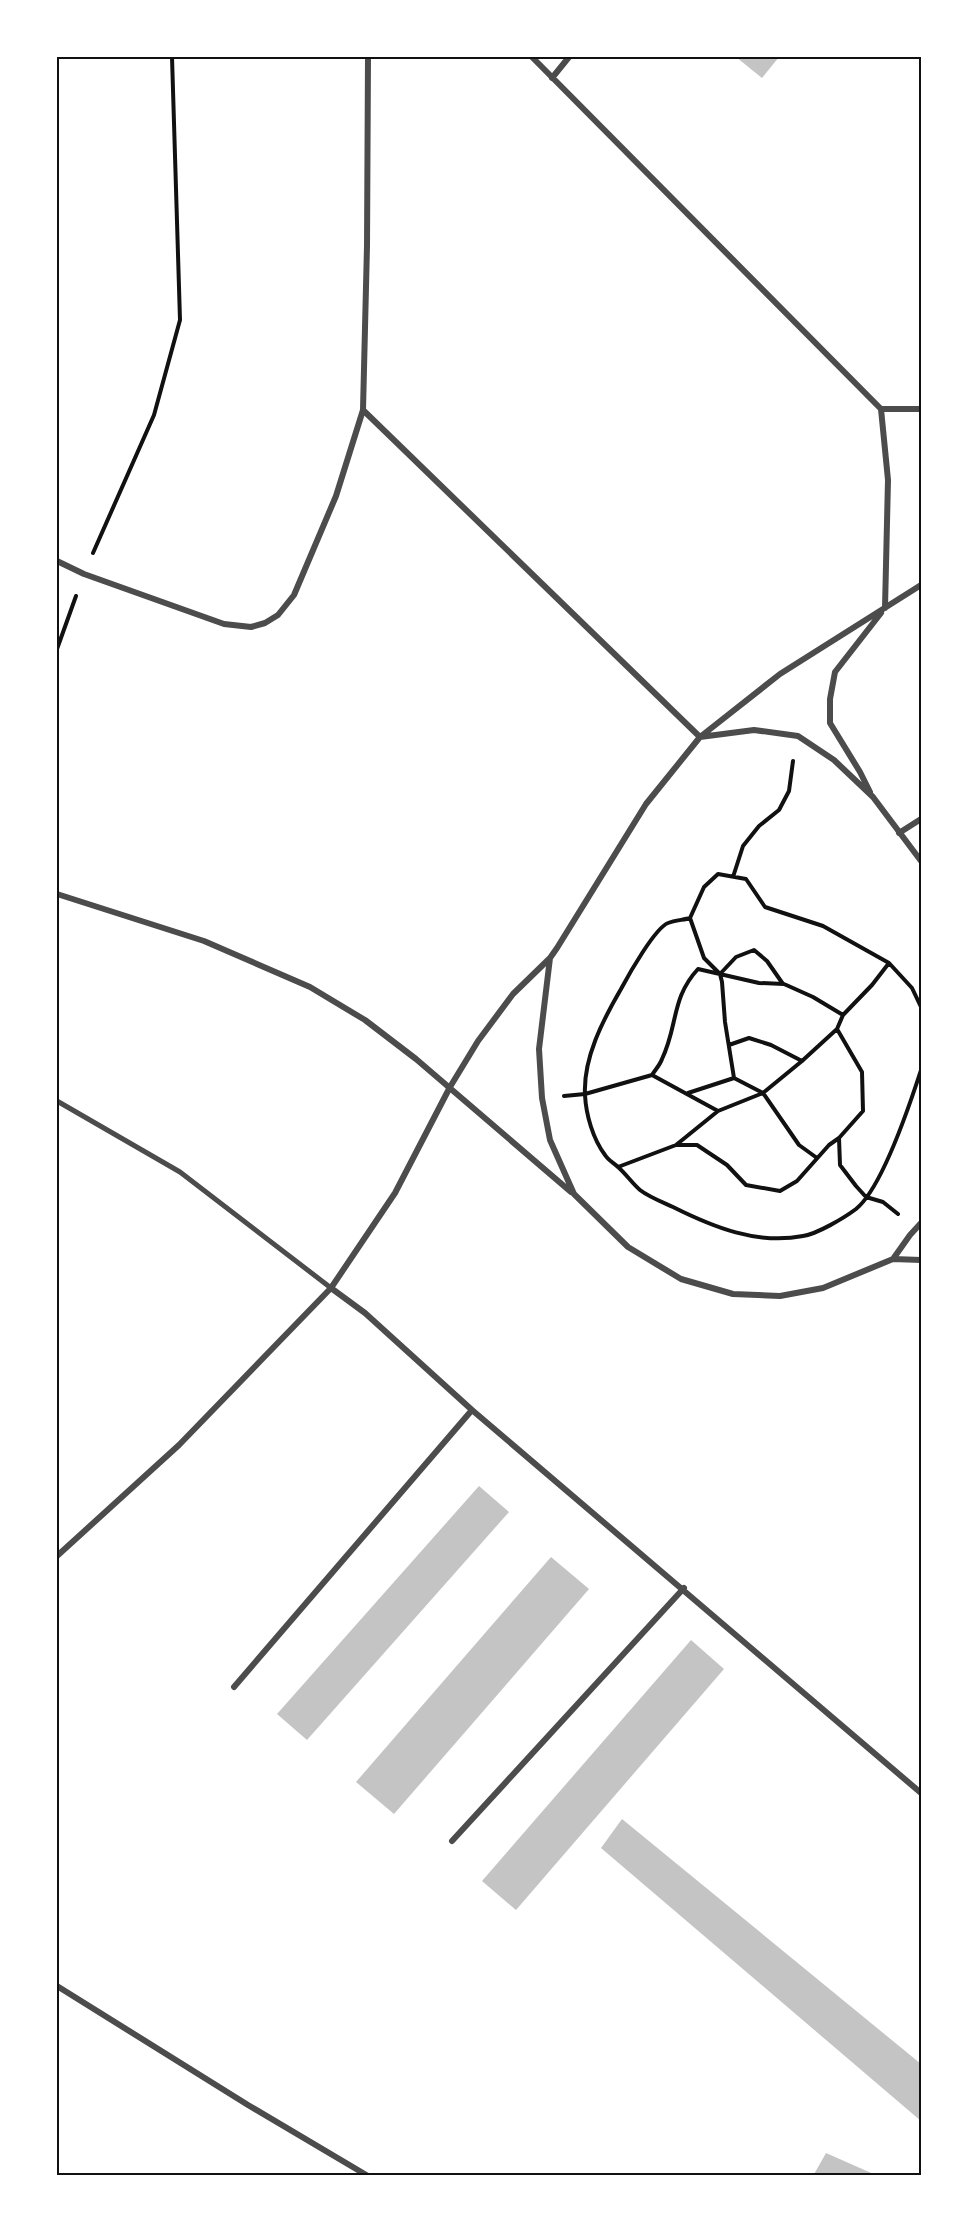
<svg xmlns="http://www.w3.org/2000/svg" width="978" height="2233" font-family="'Archivo Narrow',sans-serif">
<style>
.building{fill:#c4c4c4}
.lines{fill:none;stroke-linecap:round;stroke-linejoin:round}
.path{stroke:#111;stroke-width:4}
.pedestrian{stroke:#4c4c4c;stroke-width:5}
.minor{stroke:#4c4c4c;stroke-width:6}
.neatline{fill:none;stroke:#111;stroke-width:2}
</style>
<rect width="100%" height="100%" fill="#fff"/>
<path class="building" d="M736,57h43l-17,21z
M479,1486l30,26 -202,228 -30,-26z
M551,1557l38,32 -195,225 -38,-32z
M691,1640l33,29 -208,241 -34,-29z
M622,1819l299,245v57l-320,-273z
M826,2153l52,23h-65z"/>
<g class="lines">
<path class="path" d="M93,553l61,-138 26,-95 -8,-263
M57,649l19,-53
M733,877l10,-31 16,-20 20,-16 10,-19 4,-30
M690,918l14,40 16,16 2,8 3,40 9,56 29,15 36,52 18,13
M889,963l-17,22 -29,30 -6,14 25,43 1,39 -24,27 1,27 16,21 10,11 17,5 15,12
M720,974l16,-17 18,-7 13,11 16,23
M921,1007l-9,-19 -23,-25 -66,-37 -58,-19 -19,-28 -28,-5 -14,13 -14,31c-6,2 -15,2 -22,5 -13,5 -39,51 -47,66 -18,31 -38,69 -36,106 1,20 8,44 20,60 3,5 9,8 13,12 8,7 14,16 22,23 9,7 22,12 33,17 40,20 84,38 130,29 14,-2 41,-18 53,-27 26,-21 54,-105 65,-139
M729,1045l20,-7 22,7 31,16
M652,1075c3,-5 8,-10 10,-16 16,-33 9,-61 36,-90l61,14 25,1 29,13 30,18
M688,1093l46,-15
M564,1096l21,-2 67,-19 66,36 45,-18 39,-32 35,-32
M676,1145h21l30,20 19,20 34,6 17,-10 32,-36 10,-7
M618,1167l58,-22 42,-34"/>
<path class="pedestrian" d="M57,1101l123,71 151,116"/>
<path class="minor" d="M532,57l349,352 7,71 -3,128
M552,78l17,-21
M881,409h40
M363,410l337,327 54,-7 44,6 36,24 39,37 48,64
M57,561l27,13 140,50 27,3 14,-4 13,-8 16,-20 42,-99 27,-86 4,-164 1,-189
M870,792l-10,-20 -30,-49v-24l5,-27 46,-59
M899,833l22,-14
M57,894l147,47 106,46 55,33 51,39 155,133
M550,958l-11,91 3,49 8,42 24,54 54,53 53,32 52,15 47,2 43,-8 70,-29 17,-24 11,-12
M893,1259l28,1
M331,1288l34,25 107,97 449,383
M57,1556l122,-111 152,-157 64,-95 55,-106 28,-46 35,-47 37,-36 7,-10 89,-144 54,-67 80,-63 141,-89
M234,1687l238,-277
M452,1841l232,-253
M57,1986l191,119 120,71"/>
</g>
<rect width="978" height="2233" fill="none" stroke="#ffffff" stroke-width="117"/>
<rect x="58" y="58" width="862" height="2116" class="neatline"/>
</svg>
